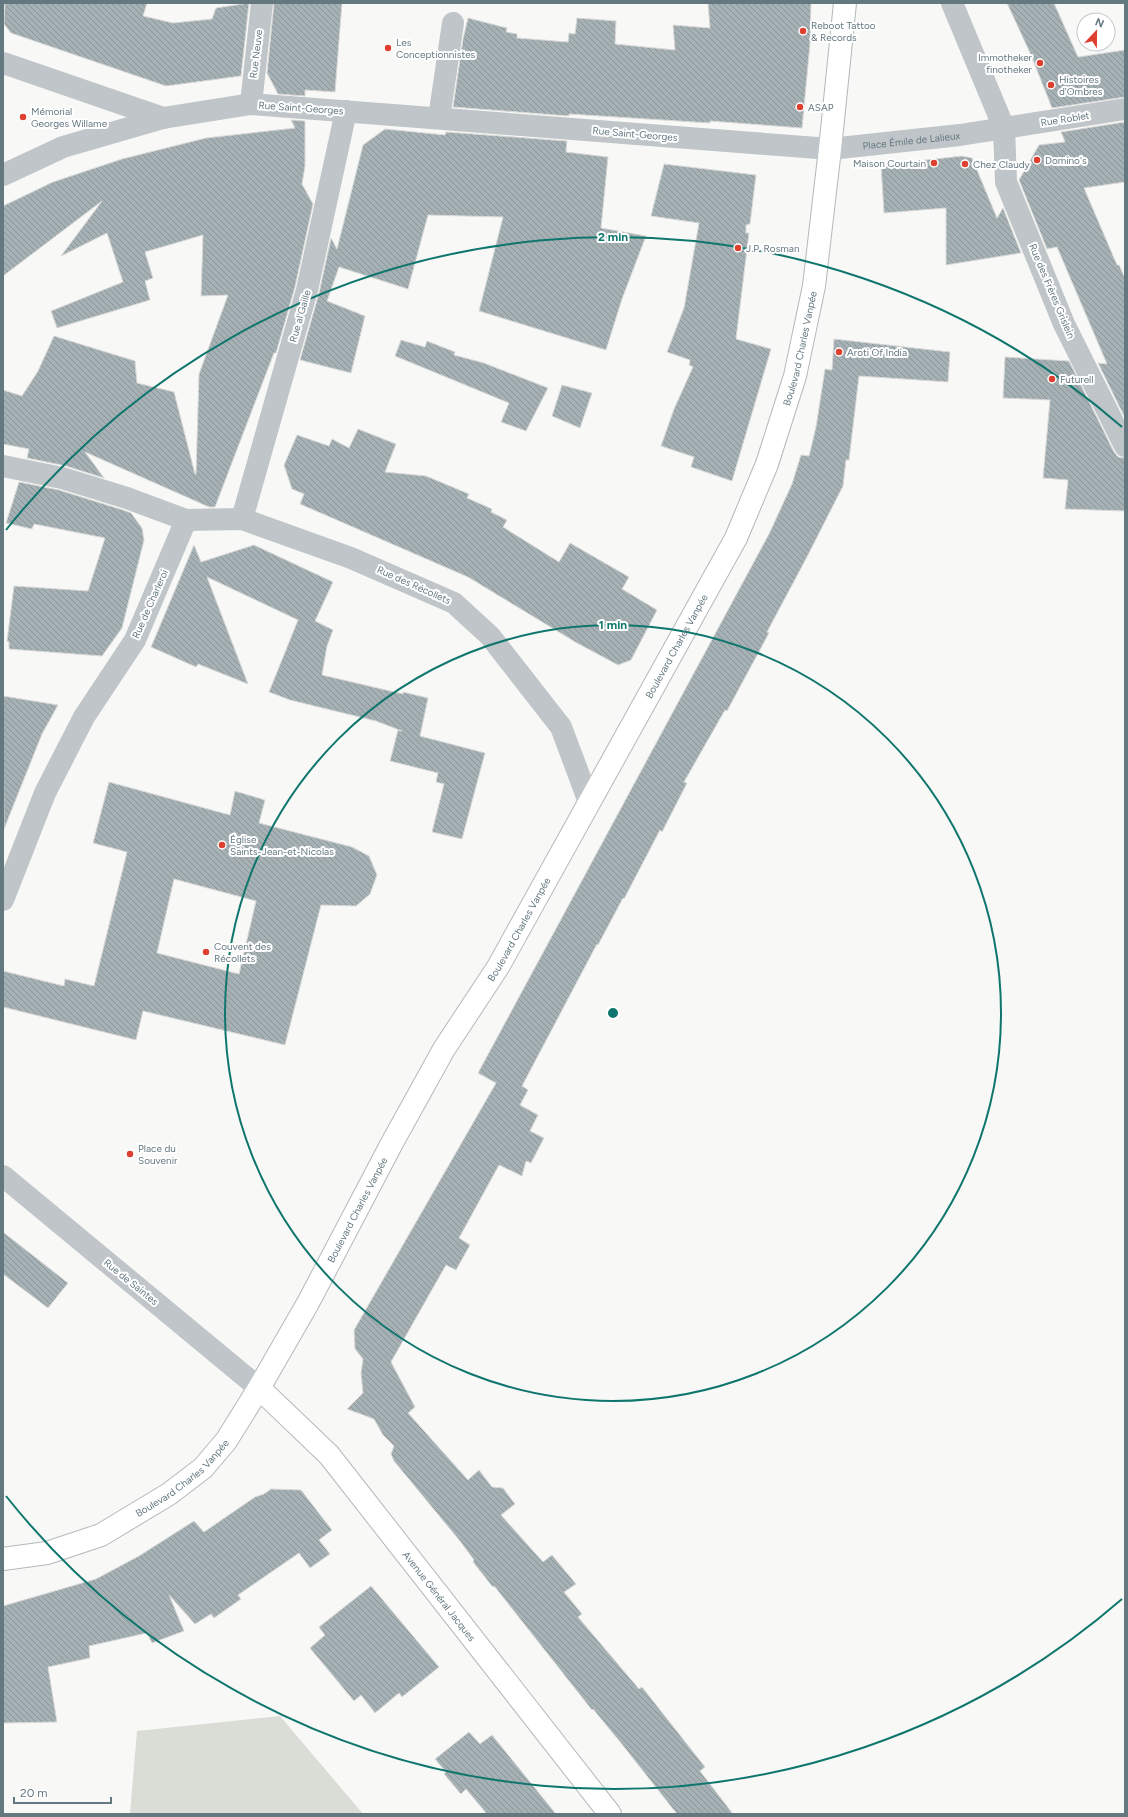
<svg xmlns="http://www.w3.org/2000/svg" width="1128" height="1817" font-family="Figtree,sans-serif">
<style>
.green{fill:#d9ddd5}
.building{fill:url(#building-back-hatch);stroke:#dadad8;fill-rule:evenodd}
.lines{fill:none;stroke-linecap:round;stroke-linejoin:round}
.secondary-casing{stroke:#b2b9bc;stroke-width:24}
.street{stroke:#bfc5c8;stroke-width:22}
.secondary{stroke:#fff;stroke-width:22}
.ring{fill:none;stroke:#0f766e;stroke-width:2}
.poi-dot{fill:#de402f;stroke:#fff;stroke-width:1.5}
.labels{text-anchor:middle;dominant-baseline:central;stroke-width:4;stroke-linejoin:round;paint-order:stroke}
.poi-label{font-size:10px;fill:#647880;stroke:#fff;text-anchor:start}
.street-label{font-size:10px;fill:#647880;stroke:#fff}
.centre{fill:#0f766e;stroke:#fff;stroke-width:2}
.ring-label{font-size:12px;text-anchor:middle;font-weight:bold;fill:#0f766e;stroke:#fff;stroke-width:4;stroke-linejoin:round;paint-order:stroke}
</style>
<defs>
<pattern id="building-back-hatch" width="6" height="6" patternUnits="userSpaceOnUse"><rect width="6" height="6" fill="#a6b1b5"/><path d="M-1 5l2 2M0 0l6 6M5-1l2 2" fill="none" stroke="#8b9598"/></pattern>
</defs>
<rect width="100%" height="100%" fill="#f8f8f6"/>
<path class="green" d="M280,1716l83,98h-233l7,-83z"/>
<path class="building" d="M5,3h142l-4,13 30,7 39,-4 4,-11 33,-5 -8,73 -75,10 -155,-53 -7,-9z
M274,3h68l-7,89 -30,-2v6l-27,-2 -11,-21z
M708,3h103l-1,41 -8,84 -92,-7v2l-141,-9v2l-116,-9 10,-68 5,-21 39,10 -1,4 11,2v4l51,4 1,-9 6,1 2,-16 39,3 -1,23 60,6 -2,-25 37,3z
M1007,3h47l24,54 47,-7v47l-73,11 -21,-53z
M291,120l14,1v45l-3,18 11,20 -18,83 -19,66h-2l-59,154h-6l-124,-55 19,26 -38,-12 -39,-8 2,-9 -26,-5v-54l19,6 16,-25 16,-35 81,25 2,22 37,9 21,82h1l3,-100 29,-79 -27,1 2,-61 -58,17 8,26 -8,3 5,19 -93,28 -6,-17 72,-29 -16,-49 -46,23 41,-55 -99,75v-70l50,-24 69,-23 84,-21 89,-10z
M1125,122v60l-41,6 33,77h2l6,13v140l-27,-55 9,1 -50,-117 -10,2 -28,-69 20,-35 26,-3 -4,-10z
M385,129l60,6 1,-3 121,9 -1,11 42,5 -7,71 45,8 -24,63 -16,51 -127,-39 24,-94 -75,-2 -20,74 -69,-22 -12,34 38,15 -14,57 -51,-13 19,-67 12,-55 6,11 26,-104z
M962,156l10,2 25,60 6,-10 18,45 -75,12v-57l-62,5 -3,-48z
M664,164l92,11 -6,49 -4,1v8h3l-13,106 35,10 -39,132 -41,-14 3,-10 -33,-11 13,-37 19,-42 -4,-2 1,-5 -23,-8 17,-44 15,-85 -48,-7z
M834,339l116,13 -2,30 -89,-6 -10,84h-3l-3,26 -35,69 -41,77 2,1 -42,78 -2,-1 -41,72 3,1 -25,49 -2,-2 -36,69 -1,-1 -25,47 -1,-1 -75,142 6,4 -8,15 18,10 -8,16 14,7 -13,25 -5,-2 -4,15 -23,-11 -40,73 11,7 -14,25 -10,-5 -55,97 24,45 -7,6 60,67 11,-10 13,17 11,1 12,16 -14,11 42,47 9,-7 24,29 -12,8 18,22 -4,3 61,72 3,-2 63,80 -5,4 33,43h-56l-56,-71 -28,-34 -1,1 -97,-123 -3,-1 -19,-24 1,-2 -14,-19 -66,-80 -3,-7 3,-8 -11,-11 -9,-16 -27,-10 16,-16 -2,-20 2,-14 -8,-10 -1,-19 142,-247 -18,-10 291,-539 23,-50 9,-29 8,1 7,-29 9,-58 7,1z
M401,340l24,7 2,-6 28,11 -1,3 30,8 64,25 -22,43 -25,-9 8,-19 -114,-47z
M1005,357l64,4 45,91 4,5 7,1v53l-60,-2 3,-29 -25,-2 7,-78 -47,-2z
M562,385l30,8 -12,35 -28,-12z
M358,429l38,15 -11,28 41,4 43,18 -2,4 25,11 -1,3 16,8 -4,7 56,35 11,-19 59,34 -7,12 35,21 -26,50 -13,5 -41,-22 -109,-66 -168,-73 4,-10 -12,-5 -8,-24 13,-30 32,11 3,-7 17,9z
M19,482l40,8 64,20 8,3 11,15 2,12 -22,88 -20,28 -93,-7v-7l-2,-1 7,-55 74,5 17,-53 -71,-14 -2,5 -26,-6z
M194,545l7,17 53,-17 79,37 -18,39 18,9 -6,16 -5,29 81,19v-2l25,6 -8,38 65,17 -23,86 -30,-7 12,-48 -8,-2 2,-9 -48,-12 8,-31 4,1 -26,-10 -86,-21 -21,-8 29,-72 -91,-43 41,107 -50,-20 -2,3 -45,-20z
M3,696l55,9 -16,29 -38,95z
M109,782l121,33 5,-24 30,9 -6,23 93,24 17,9 8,19 -7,19 -14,12 -35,-1 -36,140 -142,-34 -7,29 -133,-33v-36l61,15 1,-7 29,7 33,-134 -34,-9zM174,879l82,22 -17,73 -82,-21z
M3,1232l65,51 -20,25 -45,-34z
M271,1489l30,1 31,40 -13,10 11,14 -20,14 -11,-15 -61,42 3,4 -27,19 -3,-4 -16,10 -26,-29 15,36 -32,12 -5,-10 -58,13 1,12 -42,9 9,55 -54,1v-117l93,-27 43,-23 55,-35 10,11 51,-35 9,-3z
M371,1586l68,81 -37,30 -3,-4 -24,20 -14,-18 -7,6 -44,-53 15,-13 -6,-8z
M469,1732l11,12 12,-9 64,79h-69l-21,-25 -5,5 -17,-20 2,-2 -11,-13z"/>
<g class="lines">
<defs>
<g id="secondary">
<path id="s2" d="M259,1388l70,67 281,359"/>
<path id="s3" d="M3,1559l44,-6 54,-18 68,-41 34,-26 23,-27 33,-53 49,-85 84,-160 52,-94 54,-82 238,-429 31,-74 28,-88 19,-90 16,-137 15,-146"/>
</g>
</defs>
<use href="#secondary" class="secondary-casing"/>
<g class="street">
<path d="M952,3l52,125 2,54 58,142 61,122"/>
<path d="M3,63l160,55"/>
<path d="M251,104l11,-101"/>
<path d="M439,118l14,-95"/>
<path id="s1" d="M3,175l60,-28 100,-29 88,-14 579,45 130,-14 165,-26"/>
<path d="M3,466l59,12 65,20 59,22 -51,120 -51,77 -39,76 -42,107"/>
<path d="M242,519l65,-229 39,-179"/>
<path d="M186,520l56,-1 109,39 103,45 36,33 71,91 28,75"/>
<path d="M3,1176l256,212"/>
</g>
<use href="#secondary" class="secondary"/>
</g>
<g class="ring">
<circle cx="613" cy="1013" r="388"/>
<path d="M1122 1599A776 776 0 0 1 6 1496M6 530A776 776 0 0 1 1122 427"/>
</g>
<g class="poi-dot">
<circle cx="803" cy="31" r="4"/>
<circle cx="388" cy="48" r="4"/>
<circle cx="1040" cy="63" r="4"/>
<circle cx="1051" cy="85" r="4"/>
<circle cx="800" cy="107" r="4"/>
<circle cx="23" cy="117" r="4"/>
<circle cx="1037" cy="160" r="4"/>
<circle cx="934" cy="163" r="4"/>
<circle cx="965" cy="164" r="4"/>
<circle cx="738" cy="248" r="4"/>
<circle cx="839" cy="352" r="4"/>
<circle cx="1052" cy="379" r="4"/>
<circle cx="222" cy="845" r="4"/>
<circle cx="206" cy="952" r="4"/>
<circle cx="130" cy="1154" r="4"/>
</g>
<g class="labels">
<g class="poi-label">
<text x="811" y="25">Reboot Tattoo<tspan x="811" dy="12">&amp; Records</tspan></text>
<text x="396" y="42">Les<tspan x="396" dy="12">Conceptionnistes</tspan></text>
<text x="1032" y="57" text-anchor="end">Immotheker<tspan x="1032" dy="12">finotheker</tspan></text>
<text x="1059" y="79">Histoires<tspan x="1059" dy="12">d'Ombres</tspan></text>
<text x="808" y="107">ASAP</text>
<text x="31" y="111">Mémorial<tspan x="31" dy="12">Georges Willame</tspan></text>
<text x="1045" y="160">Domino's</text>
<text x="926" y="163" text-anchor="end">Maison Courtain</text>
<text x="973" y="164">Chez Claudy</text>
<text x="746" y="248">J.P. Rosman</text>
<text x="847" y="352">Aroti Of India</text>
<text x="1060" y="379">Futurell</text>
<text x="230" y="839">Église<tspan x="230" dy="12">Saints-Jean-et-Nicolas</tspan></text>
<text x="214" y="946">Couvent des<tspan x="214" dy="12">Récollets</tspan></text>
<text x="138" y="1148">Place du<tspan x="138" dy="12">Souvenir</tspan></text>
</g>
<g class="street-label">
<text transform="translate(256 54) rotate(-83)">Rue Neuve</text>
<text transform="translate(301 108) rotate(4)">Rue Saint-Georges</text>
<text transform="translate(1065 119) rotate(-9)">Rue Roblet</text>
<text transform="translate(635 134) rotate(5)">Rue Saint-Georges</text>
<text stroke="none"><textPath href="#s1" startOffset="922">Place Émile de Lalieux</textPath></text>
<text transform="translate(1052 291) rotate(67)">Rue des Frères Grislein</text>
<text transform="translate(300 316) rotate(-74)">Rue al'Gaille</text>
<text stroke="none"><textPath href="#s3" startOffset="1497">Boulevard Charles Vanpée</textPath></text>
<text transform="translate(414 585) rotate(24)">Rue des Récollets</text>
<text transform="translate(150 604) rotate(-66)">Rue de Charleroi</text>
<text stroke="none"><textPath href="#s3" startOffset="1173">Boulevard Charles Vanpée</textPath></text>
<text stroke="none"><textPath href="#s3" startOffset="849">Boulevard Charles Vanpée</textPath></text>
<text stroke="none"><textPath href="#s3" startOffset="525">Boulevard Charles Vanpée</textPath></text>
<text transform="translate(131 1282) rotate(39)">Rue de Saintes</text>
<text stroke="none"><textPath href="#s3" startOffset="201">Boulevard Charles Vanpée</textPath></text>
<text stroke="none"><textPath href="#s2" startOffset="276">Avenue Général Jacques</textPath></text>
</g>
</g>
<circle cx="613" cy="1013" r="6" class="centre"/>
<g class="ring-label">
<text x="613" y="241">2 min</text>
<text x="613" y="629">1 min</text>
</g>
<rect width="1128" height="1817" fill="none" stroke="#647880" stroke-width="8"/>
<g transform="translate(1096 32) rotate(22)"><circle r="19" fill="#ffffff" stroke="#c1c9cc"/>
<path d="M0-3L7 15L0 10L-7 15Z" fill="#de402f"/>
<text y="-6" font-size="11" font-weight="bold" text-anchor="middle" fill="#647880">N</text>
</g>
<path d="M14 1797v6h97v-6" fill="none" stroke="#647880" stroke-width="2"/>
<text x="20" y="1797" font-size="12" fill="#647880" stroke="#ffffff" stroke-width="3" paint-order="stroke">20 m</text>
</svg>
